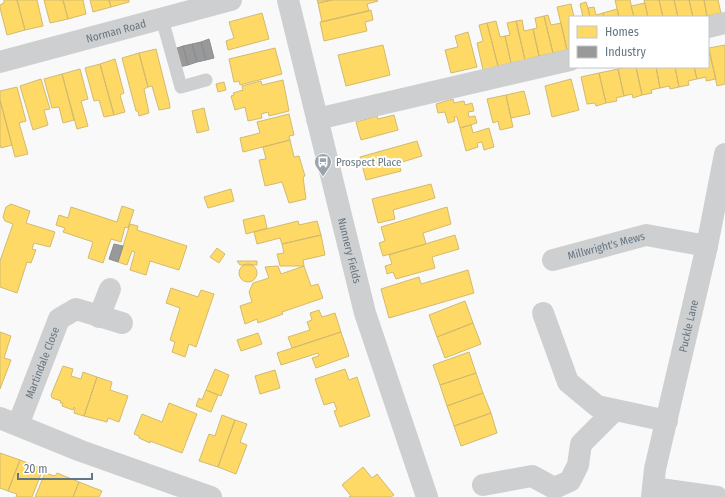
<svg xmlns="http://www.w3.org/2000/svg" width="725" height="497" font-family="'Fira Sans Condensed',sans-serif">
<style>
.homes{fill:#ffd966;stroke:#d1bb6f}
.industry{fill:#999;stroke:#898e92}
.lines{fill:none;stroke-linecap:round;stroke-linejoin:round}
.service{stroke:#cecfd0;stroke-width:13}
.minor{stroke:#cecfd0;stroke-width:22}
.labels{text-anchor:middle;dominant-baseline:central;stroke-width:4;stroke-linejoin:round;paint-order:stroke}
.street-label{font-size:11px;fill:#657683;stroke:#fff}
.poi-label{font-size:11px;fill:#657683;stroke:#fff;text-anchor:start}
</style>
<rect width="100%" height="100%" fill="#f9f9f9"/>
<path class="homes" d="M4,0h13l8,30 -18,5 -7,-27v-3l4,-2z
M17,0h20l6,26 -18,4z
M44,0h19l5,19 -18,4z
M63,0h20l3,14 -18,5z
M90,0h19l2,7 -18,5z
M109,0h20v2l-18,5z
M317,0h15l-14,3z
M332,0h45l1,1 -11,3 2,7 -47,11 -4,-19z
M615,0h15l4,17h-15z
M644,0h15l4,17h-15z
M659,0h15l4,17h-15z
M674,0h15l4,17h-15z
M689,0h15l3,16 -14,1z
M704,0h14l3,13 -14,3z
M586,2l2,6 2,9h-7l-3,-13z
M645,3l3,14h-14l-3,-11z
M571,4l3,13h-4v32l-3,1 -10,-43z
M594,7l2,8 7,-2 1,4h-14l-2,-9z
M617,9l2,8h-15l-1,-4z
M371,10l2,10 -8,2 2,9 -43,10 -4,-19z
M262,13l7,26 -41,11 -2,-9 8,-3 -5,-16z
M548,15l3,10 10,-2 6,27 -14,3 -9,-37z
M544,16l9,37 -14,3 -6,-27 4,-1 -2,-10z
M522,20l2,11 9,-2 6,27 -14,4 -9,-39z
M496,21l4,16 5,-1 6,27 -13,3 -11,-43z
M516,21l9,39 -14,3 -6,-27 5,-1 -3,-12z
M487,23l11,43 -15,4 -6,-27 6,-2 -4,-16z
M468,32l9,35 -26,6 -6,-23 13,-3 -3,-11z
M383,45l7,30 -44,11 -8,-31z
M725,45v39l-8,2 -8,-38z
M275,48l7,26 -42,11 -1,-4 -5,1 -5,-23z
M708,48l8,31 -10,2v-4l-9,2 -3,-12h14z
M156,49l13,52 1,7 -11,2 -7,-24 -4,1 -9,-34z
M139,53l9,34 -4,2 5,24 -10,3 -1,-5h-2l-14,-53z
M115,59l9,34 -4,2 5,17 -11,3 -14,-51z
M100,64l14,51 -10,2 -5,-17 -5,1 -9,-33z
M626,67h10l6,28 -9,3 -1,-4 -8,2 -6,-27z
M636,67h20l4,21 -9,2 1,3 -10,2z
M656,67h19l4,20 -9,2 -1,-3 -9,2z
M675,67h19l3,12 -9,2 1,4 -10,2z
M80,69l8,30 -7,2 7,25 -11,3 -15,-55z
M618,69l6,27 -8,2 1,3 -11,2 -7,-30z
M599,73l7,30 -10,3 -1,-3 -8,1 -6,-27z
M62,74l12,46 -11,3 -4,-16 -7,1 -8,-29z
M41,79l9,30 -6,1 4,15 -15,5 -13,-44z
M571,79l8,31 -27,7 -7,-31z
M283,80l6,31 -20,5 -1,-4 -7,2 1,4 -14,3 -3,-14 -10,3 -4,-14 3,-1 -1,-2 10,-3 -1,-4 19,-5 1,4z
M224,82l2,8 -8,2 -2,-8z
M17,87l9,34 -7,2 9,31 -13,3 -15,-57v-9z
M524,91l6,23 -19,4 -5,-23z
M506,95l7,32 -13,3 -2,-9 -5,2 -6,-24z
M453,99l1,4 10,-2 1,4 7,-2 2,8 -6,1 1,5 6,-1 2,7 -17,5 -3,-11h-3l1,4 -7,2 -3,-11 -7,1 -2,-9z
M0,100l12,45 -11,3 -1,-3z
M204,108l5,22 -12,3 -5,-22z
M289,114l5,21 -5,1 1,4 -47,12 -3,-14 20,-5 -3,-11z
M394,115l4,15 -37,10 -5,-18 21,-6 1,3z
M471,125l2,8 16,-5 5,19 -10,3 -2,-8 -5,1 1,4 -12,4 -6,-23z
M290,140l4,17 5,-1 6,20 -2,1 3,22 -17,4 -7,-21 -17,4 -6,-26 7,-1 -3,-12z
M417,141l5,15 -23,7 2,8 -35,9 -6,-23z
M431,184l4,14 -42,12 2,9 -17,4 -6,-24z
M231,189l3,12 -26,7 -4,-11z
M11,204l19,7 -4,12 29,9 -5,15 -16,-4 -2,6 4,1 -5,13 -4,-1 -10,31 -17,-6v-26l13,-37 -8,-3 -2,-4 3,-10z
M122,206l12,4 -6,18 -3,-1 -4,15 -10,-3 -8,24 -15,-5 5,-16 -30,-10 2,-4 -9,-3 3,-10 9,3 3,-11 46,15z
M447,207l4,17 -28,9 3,11 -43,12 -4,-13 6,-2 -4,-14z
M264,215l3,13 -21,6 -3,-14z
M298,221l1,4 18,-4 4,14 -39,9 -2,-6 -23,6 -3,-12z
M130,224l8,2 -1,4 50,16 -8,24 -29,-9 -4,14 -16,-5 5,-18 -3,-1 -5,14 -9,-3z
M321,235l4,20 -22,5 1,6h-24l-3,-12 7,-1 -2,-9z
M455,235l4,14 -27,8 3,11 -39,11 -3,-7 -6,2 -2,-8 7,-2 -3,-9z
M217,248l8,6 -6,9 -9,-6z
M237,261h20v4h-17z
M239 273a9 9 0 1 1 18 0a9 9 0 1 1-18 0Z
M278,266l3,8 23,-8 7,20 7,-2 5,14 -41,14 1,2 -25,9 -1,-4 -12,5 -5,-18 12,-4 -3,-10 4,-9 16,-5 -4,-11z
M468,270l6,23 -85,25 -8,-29 38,-12 2,7z
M171,288l27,9 3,-7 13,4 -18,53 -7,-3 -4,13 -13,-5 3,-10 -5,-2 10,-32 -14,-5z
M465,301l8,22 -36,14 -8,-22z
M319,310l3,7 13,-4 6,19 -49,16 -4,-11 22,-7 -3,-8 5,-2 -2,-7z
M473,323l8,21 -36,14 -8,-21z
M0,332l11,4 -7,22 7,2 -11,29z
M341,332l8,24 -33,12 -4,-10 7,-2 -1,-3 -37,12 -4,-12z
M258,333l4,11 -21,7 -4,-11z
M469,352l7,21 -36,12 -7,-20z
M63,366l10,3 -2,7 10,3 2,-7 14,5 -13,39 -10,-3 1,-5 -1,-1 -1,3 -11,-4 1,-3h-3l1,-2 -9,-3 -1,-3z
M215,369l14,6 -8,21 -15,-6z
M345,369l4,11 8,-3 13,39 -30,11 -6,-16 3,-1 -3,-8 -10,3 -9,-26z
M275,370l5,18 -20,6 -5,-18z
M476,373l7,20 -36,13 -7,-21z
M97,377l15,5 -2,8 18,6 -9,26 -11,-4 -1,4 -23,-6z
M206,390l12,5 -7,17 -15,-6 3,-8 3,2z
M483,393l8,20 -37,13 -7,-20z
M169,403l28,11 -15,39 -32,-12v2l-11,-5v-2l-5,-2 8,-20 20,8z
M491,413l6,20 -36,13 -7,-20z
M222,415l13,5 -17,47 -19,-6 10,-27 6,2z
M235,420l12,4 -7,18 7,3 -11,29 -18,-7z
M0,453l20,7 -12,31 -8,-3z
M20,460l23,9 -11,28h-16l1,-3 -9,-3z
M363,467l9,11 5,-4 17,21 -3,2h-42l2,-1 -9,-11z
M45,473l10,3 2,-3 22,9 -6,15h-38z
M79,482l23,9 -3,6h-26z"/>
<path class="industry" d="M209,39l5,19 -8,2 -5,-18z
M201,42l5,18 -9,2 -5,-18z
M192,44l5,18 -9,3 -5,-19z
M183,46l5,19 -9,2 -5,-18z
M114,244l9,2 -5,16 -9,-3z"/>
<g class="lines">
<path class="service" d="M162,19l19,68 25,-7"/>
<g class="minor">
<path id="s1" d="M288,0l77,313 62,184"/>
<path d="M708,27l17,-4"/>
<path id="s2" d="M0,62l231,-62"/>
<path d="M317,119l253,-59"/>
<path id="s3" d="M553,260l93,-25 61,11"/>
<path d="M543,313l25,69 29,24 70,15"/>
<path d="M99,317l11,-28"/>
<path d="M0,418l81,33 130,46"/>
<path id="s4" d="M18,425l41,-106 17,-10 46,14"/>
<path d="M483,485l49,-9 22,12 16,-7 8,-16 3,-21 33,-33"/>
<path d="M653,488l64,9"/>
<path id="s5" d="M652,497l3,-28 52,-223 18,-92"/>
</g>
</g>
<defs>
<symbol id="bus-pin" viewBox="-11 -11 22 30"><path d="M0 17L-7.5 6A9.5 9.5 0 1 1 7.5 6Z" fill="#99a4ac" stroke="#fff"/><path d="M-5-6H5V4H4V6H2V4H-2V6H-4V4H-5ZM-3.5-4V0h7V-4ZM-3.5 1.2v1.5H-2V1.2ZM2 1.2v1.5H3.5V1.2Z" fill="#fff"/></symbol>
</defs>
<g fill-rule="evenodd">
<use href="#bus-pin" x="313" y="152" width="20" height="27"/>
</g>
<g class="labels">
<g class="street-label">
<text stroke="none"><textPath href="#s2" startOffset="120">Norman Road</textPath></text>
<text stroke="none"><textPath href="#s3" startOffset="55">Millwright's Mews</textPath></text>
<text stroke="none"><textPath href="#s1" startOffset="258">Nunnery Fields</textPath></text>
<text stroke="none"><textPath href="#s5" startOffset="175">Puckle Lane</textPath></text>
<text stroke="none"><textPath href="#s4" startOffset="67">Martindale Close</textPath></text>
</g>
<g class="poi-label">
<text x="336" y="162">Prospect Place</text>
</g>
</g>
<rect x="569" y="16" width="140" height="52" fill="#ffffff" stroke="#c1c8cd"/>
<rect x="577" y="26" width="20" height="12" fill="#ffd966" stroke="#c1c8cd"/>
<text x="605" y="36" font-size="12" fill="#657683">Homes</text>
<rect x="577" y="46" width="20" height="12" fill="#999999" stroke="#c1c8cd"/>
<text x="605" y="56" font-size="12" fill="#657683">Industry</text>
<path d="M18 473v6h74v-6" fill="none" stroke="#657683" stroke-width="2"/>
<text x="24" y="473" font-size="12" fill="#657683" stroke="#ffffff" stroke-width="3" paint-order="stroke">20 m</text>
</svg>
